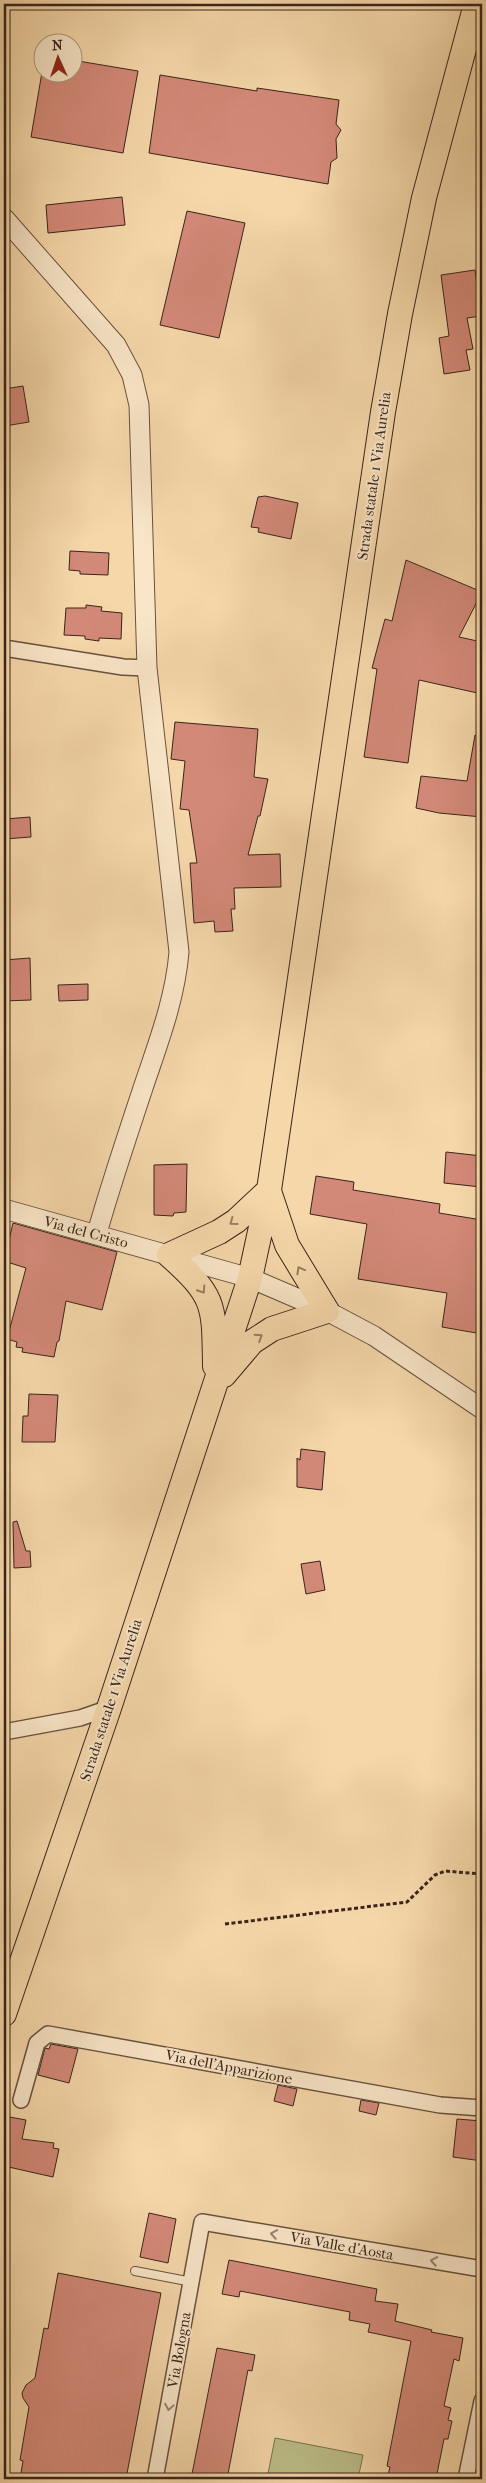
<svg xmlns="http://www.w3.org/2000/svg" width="486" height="2483" font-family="'IM FELL French Canon',serif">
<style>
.green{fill:#bbbe89;stroke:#7a7152}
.building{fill:#d38978;stroke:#3a241b}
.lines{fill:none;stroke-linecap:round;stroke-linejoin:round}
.service-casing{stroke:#69513e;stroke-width:10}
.minor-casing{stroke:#69513e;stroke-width:18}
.tertiary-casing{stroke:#69513e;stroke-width:21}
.primary-casing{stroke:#3a241b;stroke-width:26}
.path{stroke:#3a241b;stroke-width:3;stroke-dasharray:4 2.5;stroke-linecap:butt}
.service{stroke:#f8e5c7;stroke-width:8}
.minor{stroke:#f8e5c7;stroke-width:15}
.tertiary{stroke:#f8e5c7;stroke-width:19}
.primary{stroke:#f5d7a9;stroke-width:24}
.oneway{stroke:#987e62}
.oneway2{stroke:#998471}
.labels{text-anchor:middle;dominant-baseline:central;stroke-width:4;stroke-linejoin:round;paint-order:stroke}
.street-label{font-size:15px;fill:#3a241b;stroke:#f8e5c7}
</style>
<rect width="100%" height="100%" fill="#f5d7a9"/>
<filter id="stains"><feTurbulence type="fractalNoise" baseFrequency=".004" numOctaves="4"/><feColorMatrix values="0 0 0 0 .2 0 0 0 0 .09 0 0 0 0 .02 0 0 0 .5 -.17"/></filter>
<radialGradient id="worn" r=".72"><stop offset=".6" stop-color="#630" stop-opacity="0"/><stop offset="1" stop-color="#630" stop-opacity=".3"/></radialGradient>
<path class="green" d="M275,2438l88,17 -5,24h-91z"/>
<path class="building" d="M72,60l66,11 -15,82 -92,-16 11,-65h30z
M160,75l97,16v-3l82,12 -3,24 5,6 -5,9 1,19 -6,4 -3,22 -179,-31z
M122,197l3,28 -77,8 -2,-28z
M187,211l58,12 -26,115 -59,-13z
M475,270l6,46 -14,2 6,31 -7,1 4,20 -26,4 -5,-36 10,-2 -8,-61z
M23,386l6,36 -24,4 -1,-37z
M265,496l33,7 -7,36 -33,-7 1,-4 -8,-1 7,-30z
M70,551l39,2 -1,22 -28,-1v-3l-11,-1z
M406,560l76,32 -23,45 23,5v52l-63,-14 -11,83 -44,-6 13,-88 -5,-1 13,-49 7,2z
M86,605l16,2 -1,4 21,2 -1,26 -22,-1v3l-14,-2v-3l-21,-1 2,-27h20z
M175,722l83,7 -4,48 14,2 -8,37h-2l-10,39 32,-1 1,33 -47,1 1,21h-4l2,22 -18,1 -1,-11 -20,2 -4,-60h7l-8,-53 -9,-1 5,-48 -14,-2z
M475,735l7,1v81l-43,-4 -23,-5 5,-32 46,5z
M30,817l1,20 -27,2 1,-20z
M30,958l1,42 -27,1v-41z
M88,984v16l-29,1 -1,-16z
M446,1152l36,4 -1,31 -37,-4z
M187,1164l-1,48 -12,1 -1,3 -19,-1v-50z
M316,1176l38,6 -1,8 87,14 -1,9 43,7v114l-40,-7 5,-34 -89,-14 9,-55 -57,-10z
M13,1223l104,29 -15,58 -36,-9 -7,40 -2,1 -3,15 -32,-5 1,-4 -7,-1 1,-5 -10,-3 19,-71 -22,-7z
M29,1394l29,1 -3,47h-33l1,-26h5z
M301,1449l24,3 -3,38 -25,-3v-29l3,2z
M17,1521l9,30h4l1,16 -17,1 -1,-46z
M320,1561l5,29 -19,4 -5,-30z
M51,2044l27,5 -9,34 -31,-8 7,-27 4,1z
M278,2085l19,4 -4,17 -19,-5z
M361,2100l18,3 -3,12 -17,-4z
M4,2116l22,4 -4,19 32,4 -1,5 6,1 -6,28 -49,-11z
M457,2119l25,2v40l-29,-4z
M149,2213l27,6 -8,44 -28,-6z
M229,2260l148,29 -2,12 23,3 -3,17 37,9 -1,2 32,6 -4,23 -5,-2 -10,47 7,2 -3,12 4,1 -4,18h-4l-8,40h-49l3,-12 -3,-1 24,-125 -43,-9 2,-8 -21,-4 1,-8 -110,-21 -1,6 -17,-3z
M58,2273l103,20 -35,186h-106l3,-18 -3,-1 9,-53 -6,-9 -1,-5 4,-8 9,-7 9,-50 4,1z
M217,2348l38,7 -3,16 -4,-1 -21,109h-36z"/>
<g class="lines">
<defs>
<path id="service" d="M135,2271l57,11"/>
<path id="minor" d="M4,648l119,19 24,1
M4,1732l76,-14 29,-10
M21,2100l16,-57 11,-9 392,71 42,3
M155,2479l47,-257 280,47
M466,2479l16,-78"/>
<path id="tertiary" d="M4,218l112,127 16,30 7,30 8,263 32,284c-4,48 -21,91 -36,136 -16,48 -32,96 -46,145
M4,1209l246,69 77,33 47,25 108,73"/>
<path id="primary" d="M215,1366c-1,-61 1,-69 -46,-111l50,-23 17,-11 33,-31
M224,1375l28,-33 20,-13 55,-18 -40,-66 -18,-54
M4,2014l105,-306 141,-430 19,-88 114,-778 17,-98 24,-116 52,-194"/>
</defs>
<use href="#service" class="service-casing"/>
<use href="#minor" class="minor-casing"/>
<use href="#tertiary" class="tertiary-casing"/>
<use href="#primary" class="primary-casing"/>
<path class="path" d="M225,1924l182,-22 28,-27 10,-4 37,3"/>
<use href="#service" class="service"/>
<use href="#minor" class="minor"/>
<use href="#tertiary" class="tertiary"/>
<use href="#primary" class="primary"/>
</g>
<defs><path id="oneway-chevron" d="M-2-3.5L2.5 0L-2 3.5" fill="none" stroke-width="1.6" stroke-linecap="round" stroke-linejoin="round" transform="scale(1.25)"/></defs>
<g class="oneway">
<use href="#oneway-chevron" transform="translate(233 1222) rotate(144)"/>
<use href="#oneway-chevron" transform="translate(300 1270) rotate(-119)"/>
<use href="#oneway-chevron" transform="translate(202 1290) rotate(57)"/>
<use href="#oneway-chevron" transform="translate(259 1337) rotate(-33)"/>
</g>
<g class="oneway2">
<use href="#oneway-chevron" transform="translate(274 2234) rotate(-170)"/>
<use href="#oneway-chevron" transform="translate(434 2261) rotate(-170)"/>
<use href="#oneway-chevron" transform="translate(169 2407) rotate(100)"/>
</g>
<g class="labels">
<g class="street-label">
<text transform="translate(374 476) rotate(-82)">Strada statale 1 Via Aurelia</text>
<text transform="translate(86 1232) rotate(15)">Via del Cristo</text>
<text transform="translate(111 1700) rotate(-72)">Strada statale 1 Via Aurelia</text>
<text transform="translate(229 2067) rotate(11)">Via dell'Apparizione</text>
<text transform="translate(342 2246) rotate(10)">Via Valle d'Aosta</text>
<text transform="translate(179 2350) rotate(-80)">Via Bologna</text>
</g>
</g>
<rect width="486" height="2483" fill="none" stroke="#f5d7a9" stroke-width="20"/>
<rect x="5" y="5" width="476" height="2473" fill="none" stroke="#3a241b" stroke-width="2.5"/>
<rect x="10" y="10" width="466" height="2463" fill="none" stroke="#3a241b"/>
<g transform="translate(58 58) rotate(357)"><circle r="24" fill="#f8e5c7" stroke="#ac9882"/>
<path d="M0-4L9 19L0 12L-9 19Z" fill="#8f2418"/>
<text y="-8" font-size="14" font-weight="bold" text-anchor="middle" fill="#3a241b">N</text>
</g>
<rect width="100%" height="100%" filter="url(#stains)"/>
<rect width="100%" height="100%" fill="url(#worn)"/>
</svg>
